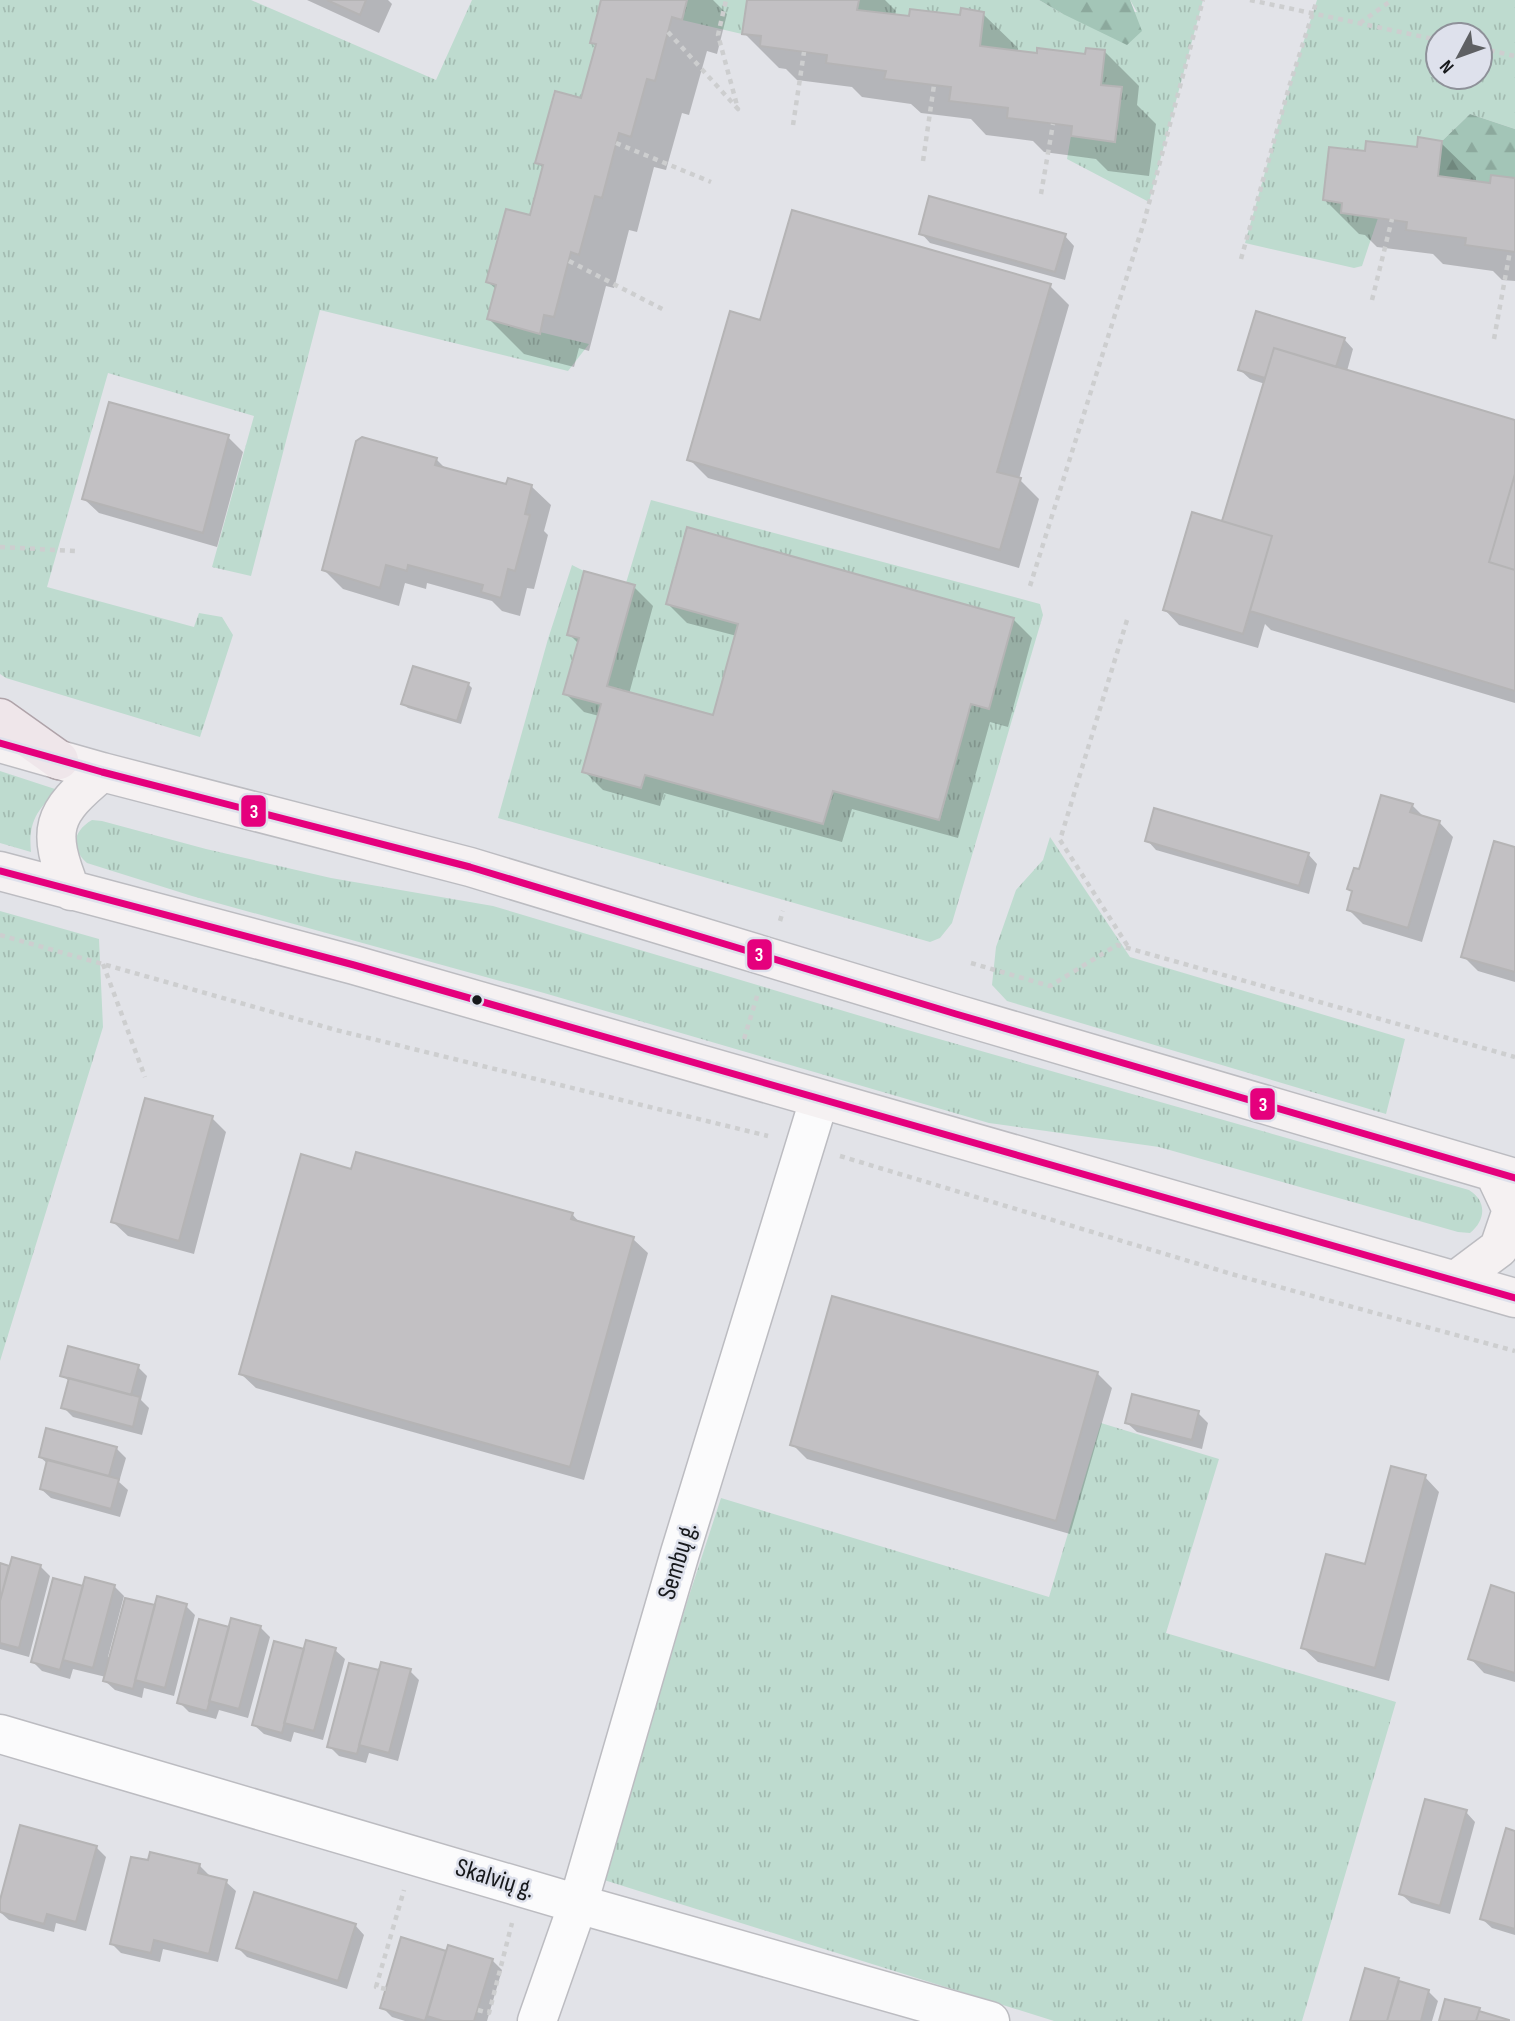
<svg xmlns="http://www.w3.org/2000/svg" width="1515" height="2021" font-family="'Sofia Sans Condensed',sans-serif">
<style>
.grass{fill:url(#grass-tufts);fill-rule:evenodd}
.forest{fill:url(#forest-firs)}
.shadow{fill:#0003}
.building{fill:#c2c0c3;stroke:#b5b4b5;stroke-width:2}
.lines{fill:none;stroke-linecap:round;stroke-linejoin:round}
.street-casing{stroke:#bcbcc1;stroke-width:41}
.secondary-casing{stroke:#bcbcc1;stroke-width:41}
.primary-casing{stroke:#afa3a9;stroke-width:41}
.path{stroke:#cdcecf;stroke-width:4.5;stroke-dasharray:5 5;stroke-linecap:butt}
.street{stroke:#fbfbfc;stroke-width:38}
.secondary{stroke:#f5f1f2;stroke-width:38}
.primary{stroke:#efe6ea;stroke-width:38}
.bus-1-casing{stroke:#dee1ec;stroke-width:12}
.bus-1{stroke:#e5007d;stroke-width:7}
.bus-dot{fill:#17191c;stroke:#dee1ec;stroke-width:2.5}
.labels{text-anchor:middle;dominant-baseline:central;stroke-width:5;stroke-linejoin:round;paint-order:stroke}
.street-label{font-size:26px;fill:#17191c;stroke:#dee1ec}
.line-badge{stroke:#dee1ec;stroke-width:2.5}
.badge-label{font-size:19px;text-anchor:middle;font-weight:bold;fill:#fff}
</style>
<defs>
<pattern id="grass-tufts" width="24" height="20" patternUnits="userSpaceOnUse" patternTransform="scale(1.75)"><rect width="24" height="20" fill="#bedbcf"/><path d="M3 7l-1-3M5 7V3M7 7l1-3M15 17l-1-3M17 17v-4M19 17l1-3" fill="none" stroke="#a3bbb1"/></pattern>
<pattern id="forest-firs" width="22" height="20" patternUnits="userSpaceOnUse" patternTransform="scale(1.75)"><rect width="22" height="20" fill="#a3c5b7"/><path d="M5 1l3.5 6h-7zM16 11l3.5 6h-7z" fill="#8ca99d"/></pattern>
</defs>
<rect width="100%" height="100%" fill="#e2e3e8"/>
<path class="grass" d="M0,0h251l185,80 36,-80h129l-11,42 6,2 -15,54 -27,-7 -18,72 7,2 -13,50 -24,-6 -20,73 10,3 -9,34 102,25 -21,27 -248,-61 -69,266 -39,-9 42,-151 -146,-43 -61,214 147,40 5,-14 23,4 11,18 -33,102 -194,-59 -6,-4z
M687,0h60l-5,34 -60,-14z
M859,0h180l24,14 74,-2 -7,-12h73l-54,202 -82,-43 4,-23 44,6 7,-54 -21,-3 4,-35 -19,-2 -1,6 -47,-6 -1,5 -57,-7 4,-34 -23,-4 -1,7 -49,-6 -2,7 -52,-6z
M1317,0h198v129l-45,-15 -28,27 -24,-4 -1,10 -50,-6 -2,10 -36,-4 -6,53 19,3 -1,10 37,5 -16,48 -8,2 -109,-25 44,-156zM1438,35h42v42h-42z
M651,500l389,104 3,11 -91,308 -12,15 -10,4 -432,-124 50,-179 24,-74 12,6 -17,63 12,4 -16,55 38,11 -19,68 59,16 4,-13 178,49 10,-33 107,29 31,-116 18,5 25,-91 -327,-90 -21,76 72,20 -25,91 -106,-29 28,-100 -9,-3z
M0,771l58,19c-21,20 -30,32 -27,62l-31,-9z
M92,820l10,1 104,28 125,29 162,28 411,123 565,161c18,11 17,30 1,43l-12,-1 -299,-85 -170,-24 -445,-130 -352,-97 -105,-33c-17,-15 -14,-32 5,-43z
M1050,837l80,120 275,82 -19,75 -379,-113 -15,-16 4,-38 20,-57 27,-30z
M0,911l99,28 4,88 -103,334z
M1101,1423l118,36 -53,174 230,69 -94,319h-248l-450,-141 84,-281 33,-101 328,99z"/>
<path class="forest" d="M1039,0h91l12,31 -15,14 -64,-31z
M1470,114l45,15v49l-25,5 -52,-7 4,-35z"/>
<path class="shadow" d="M307,0h81l4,4 -13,29z
M603,0h110l14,14 -10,40 -10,-3 -18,64 -7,-2 -16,57 -12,-3 -17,65 -8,-2 -15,58 -8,-2 -17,65 -10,-3 -5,19 -50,-13 -35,-35 8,-29 -9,-8 43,-64 13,-49 -7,-7 45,-62 15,-53 -5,-5z
M748,0h137l11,11 -1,5 66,1 22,-3 35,34v5l69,3 18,-4 34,34 -2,19 19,19 -7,52 -41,-5 -12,-12 -52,-7 -11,-11 -47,-6 -15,-16 -50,-6 -10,-9 -49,-7 -10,-10 -55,-7 -11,-11 -7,-1 -35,-35z
M1441,143l35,34v6l16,2 23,-5v101l-13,-1 -9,-9 -50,-7 -10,-10 -56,-7 -12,-12 -6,-1 -34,-34 42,-47 51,-4z
M921,233l144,3 9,10 -9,34 -135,-37z
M1050,286l19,19 -50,174 20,20 -20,69 -311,-90 -19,-19 73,-137z
M1344,339l9,10 -6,22 168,51v281l-244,-73 -6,-6 -7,24 -79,-23 -14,-15 63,-85 37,-141 -15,-5 -10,-9z
M228,437l15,15 -26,95 -118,-34 -15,-14z
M436,459l10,10 61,17h24l20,19 -7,26 4,4 -14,54 -7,-1 -7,28 -18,-5 -10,-10 -65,-18 -1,6 -21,-6 -6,23 -56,-17 -19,-19z
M634,587l19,19 -24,88 85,23 23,-81 -50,-13 -19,-19 345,15 19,19 -24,89 -18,-5 -32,116 -106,-29 -10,33 -178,-49 -4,13 -57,-16 -19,-19 15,-55 -15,-4 -19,-19 14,-49 -10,-10z
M468,684l4,4 -11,36 -53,-16 -5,-4z
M1412,805l13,13 14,4 14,15 -31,105 -59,-18 -14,-14 11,-39z
M1147,840l161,14 9,10 -8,30 -153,-44z
M1515,849v133l-37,-11 -15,-15z
M212,1118l14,14 -32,122 -66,-18 -15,-14z
M352,1171l220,43 9,10 52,15 15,14 -64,227 -328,-92 -15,-14z
M138,1367l9,9 -6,24 8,8 -7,27 -69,-18 -10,-10 7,-25 -8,-7z
M1097,1373l15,15 -42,146 -263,-75 -15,-15z
M1198,1413l10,10 -6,26 -65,-17 -10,-9z
M116,1448l10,10 -7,24 9,8 -8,27 -69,-19 -10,-9 7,-25 -8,-7z
M1425,1477l14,15 -50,189 -71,-19 -15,-14 63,-81z
M0,1565l10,3 30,-2 10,10 -21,81 -29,-8z
M114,1586l10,10 -16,61 3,1 45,-51 30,-1 9,9 -21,81 -30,-8 -2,10 -27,-8 -10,-9 1,-4 -33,-8 -3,10 -28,-8 -9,-9 51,-74z
M1515,1594v88l-31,-9 -14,-15z
M260,1627l10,10 -22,81 -29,-8 -3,9 -27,-7 -10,-10 51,-73z
M335,1650l10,9 -22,81 -29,-8 -3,10 -27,-8 -10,-9 51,-74z
M410,1671l9,9 -21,81 -29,-8 -3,10 -27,-7 -10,-10 51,-73z
M1466,1812l9,10 -25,92 -39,-11 -10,-9z
M1515,1832v103l-23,-7 -10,-9z
M96,1847l10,10 -20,74 -30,-8 -2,9 -45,-12 -9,-8v-5z
M199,1865l10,10 -1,2 18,5 10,9 -18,71 -55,-13 -3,13 -39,-9 -10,-10z
M355,1925l9,10 -17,54 -100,-32 -9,-9z
M402,1940l45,13 45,7 10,10 -15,51h-82l-13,-4 -10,-10z
M1398,1979l5,5 25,7 10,10 -6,20h-80z"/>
<path class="building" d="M327,0h39l-6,15z
M601,0h86l-5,20 -10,-3 -17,64 -8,-2 -16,58 -12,-4 -17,65 -7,-2 -16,59 -8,-3 -17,65 -10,-2 -4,19 -53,-15 9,-34 -10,-3 20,-73 24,6 13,-50 -8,-2 20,-72 26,7 15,-54 -6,-1z
M747,0h112l-2,10 52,6 1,-7 50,6 1,-7 23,4 -4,34 57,7v-5l48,6 1,-6 19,2 -4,35 21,2 -7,55 -44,-6 1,-10 -65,-8 1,-10 -59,-7 2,-14 -67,-8 2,-8 -60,-8 1,-8 -67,-9 1,-10 -19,-2z
M1418,137l24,4 -4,35 52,7 1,-8 24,3v74l-50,-7 1,-7 -60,-8 1,-8 -66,-9 1,-10 -19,-3 6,-53 36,4 1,-10 51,6z
M929,196l137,38 -11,38 -136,-38z
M792,210l259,74 -54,188 24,6 -21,72 -313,-90 43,-149 30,9z
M1256,311l89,27 -9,29 -62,-19 -9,30 -27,-8z
M1274,348l241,72v54l-26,88 26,8v121l-265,-80 22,-75 -50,-15z
M109,402l120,33 -26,98 -121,-34z
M362,437l75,21 -2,7 71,19 2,-6 24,7 -7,29 5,1 -15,56 -7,-2 -7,29 -20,-6 2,-7 -75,-20 -1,6 -21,-6 -6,23 -58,-18 34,-129z
M1515,474v96l-26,-8z
M1192,512l80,24 -29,98 -80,-24z
M687,527l327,91 -25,91 -18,-5 -32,116 -106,-29 -10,33 -178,-49 -4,13 -59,-16 19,-68 -38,-10 16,-56 -12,-3 17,-64 51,14 -28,101 106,29 25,-91 -72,-20z
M413,666l56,17 -12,38 -56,-17z
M1381,795l32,9 -3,8 30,9 -32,107 -61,-18 5,-19 -5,-2 7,-21 5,1z
M1154,808l155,45 -10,33 -154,-45z
M1494,841l21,6v125l-54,-15z
M145,1098l68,18 -34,125 -68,-19z
M356,1152l217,61 -2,6 63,18 -64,230 -331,-93 62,-220 50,15z
M832,1296l266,76 -42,149 -266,-76z
M68,1346l71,19 -8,30 -71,-19z
M69,1378l71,19 -7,30 -72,-19z
M1132,1394l67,17 -7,29 -67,-17z
M46,1428l71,19 -8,29 -70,-19z
M47,1460l72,19 -8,30 -71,-20z
M1391,1466l35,9 -51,193 -74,-20 25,-94 39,10z
M12,1557l29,8 -22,83 -19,-5v-42z
M0,1563l9,3 -9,35z
M85,1577l30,8 -22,83 -30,-8z
M53,1578l30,8 -23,84 -29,-8z
M1491,1585l24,8v80l-47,-14z
M157,1596l30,8 -22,84 -30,-8z
M125,1598l30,7 -22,84 -30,-8z
M231,1618l30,8 -22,83 -30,-8z
M199,1619l30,8 -22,84 -30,-8z
M306,1640l30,8 -22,83 -30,-8z
M274,1641l30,8 -22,84 -30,-8z
M381,1662l30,7 -22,84 -30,-8z
M349,1663l30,7 -22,84 -30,-7z
M1425,1799l42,11 -27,96 -41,-12z
M20,1825l77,21 -21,76 -29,-8 -3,10 -44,-12v-12z
M1506,1828l9,3v98l-35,-10z
M150,1852l50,12 -2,9 29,7 -18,74 -55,-14 -3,13 -41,-9 21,-87 17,3z
M254,1892l102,32 -18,57 -102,-33z
M401,1937l45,14 -21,70 -45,-13z
M448,1945l45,14 -19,62h-31l-16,-5z
M1365,1968l34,10 -12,43h-37z
M1399,1981l30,9 -8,31h-34z
M1445,1999l35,9 -4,13h-37z
M1479,2011l30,9v1h-33z"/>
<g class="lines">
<defs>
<path id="street" d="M0,1734l578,170 412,117
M537,2021l41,-117 102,-351 139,-453"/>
<path id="secondary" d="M0,743l102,29 368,95 486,147 559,164
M0,871l354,94 1161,333
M71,891c-25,-62 -20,-77 31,-119
M1455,1281l44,-33 13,-38 -18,-38"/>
<path id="primary" d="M0,718l59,42"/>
</defs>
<use href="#street" class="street-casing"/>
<use href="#secondary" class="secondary-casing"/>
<use href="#primary" class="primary-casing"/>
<path class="path" d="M1250,0l188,40
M1360,23l32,-23
M668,32l70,77 -20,-74 8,-35
M1480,48l35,8
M793,125l11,-73
M616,143l95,39
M923,161l11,-76
M1041,194l12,-70
M1241,259l48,-172 28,-87
M569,261l97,50
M1372,300l20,-81
M1494,339l16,-88
M0,547l75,4
M1030,586l114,-364 59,-222
M1127,620l-67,220 69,108
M780,921l3,-10
M0,935l336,95 432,106
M971,963l79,23 67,-41 398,112
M103,964l42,113
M744,1039l14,-46
M840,1156l395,119 280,76
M386,1989l-10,-2 28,-97
M478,2010l11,3 23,-90"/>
<use href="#street" class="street"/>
<use href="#secondary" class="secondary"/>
<use href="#primary" class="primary"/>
<defs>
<path id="bus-1" d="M0,743l102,29 368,95 486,147 559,164
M0,871l354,94 1161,333"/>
</defs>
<use href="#bus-1" class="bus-1-casing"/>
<use href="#bus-1" class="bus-1"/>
</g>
<circle class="bus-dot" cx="477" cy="1000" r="6"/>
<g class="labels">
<g class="street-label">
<text transform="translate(678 1561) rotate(-73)">Sembų g.</text>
<text transform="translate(495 1879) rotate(17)">Skalvių g.</text>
</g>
</g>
<g class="line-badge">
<rect x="240" y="794" width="27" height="34" rx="7" fill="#e5007d"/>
<rect x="746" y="938" width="27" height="33" rx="7" fill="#e5007d"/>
<rect x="1249" y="1087" width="27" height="34" rx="7" fill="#e5007d"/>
</g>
<g class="badge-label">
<text x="254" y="818">3</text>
<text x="759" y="961">3</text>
<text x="1263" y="1111">3</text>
</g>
<g transform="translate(1459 56) rotate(229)"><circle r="33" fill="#dee1ec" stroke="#8e9199" stroke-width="2"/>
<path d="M0-5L12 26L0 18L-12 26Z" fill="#5e6063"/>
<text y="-10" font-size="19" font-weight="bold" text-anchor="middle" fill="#17191c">N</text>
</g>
</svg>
